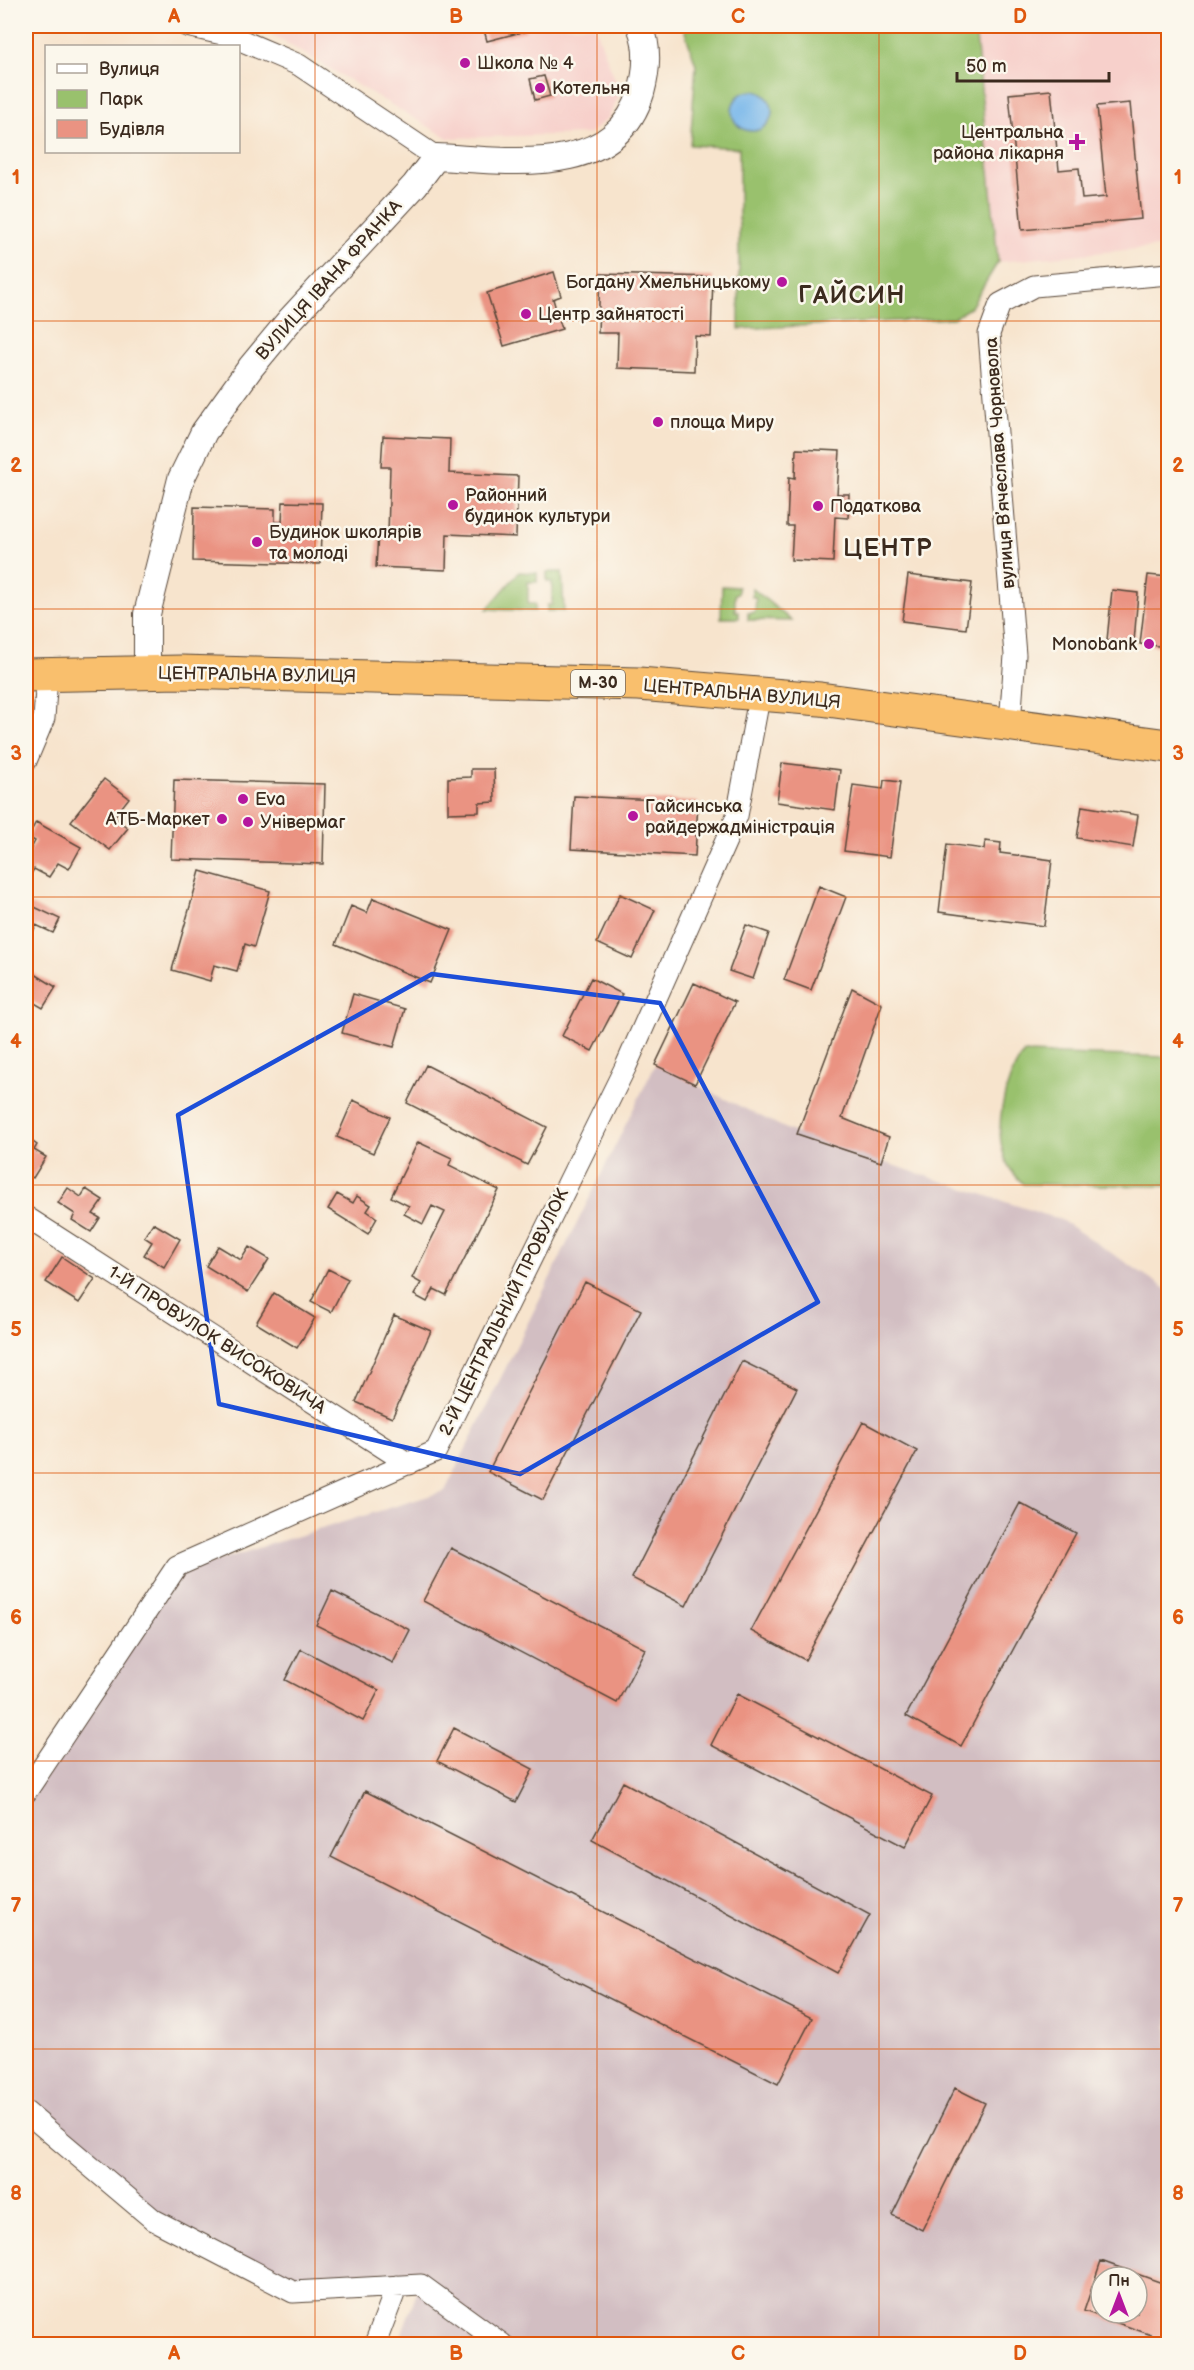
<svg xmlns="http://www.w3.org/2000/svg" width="1194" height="2370" font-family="'Balsamiq Sans',sans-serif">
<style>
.built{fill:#f7d0cb}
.industrial{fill:#d2bec2;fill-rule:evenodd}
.green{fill:#99c16d;stroke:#6a7646;stroke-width:1.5}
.water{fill:#76b6ea;stroke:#587084;stroke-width:1.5}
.building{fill:#ea9382;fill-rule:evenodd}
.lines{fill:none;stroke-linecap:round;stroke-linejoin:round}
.minor-casing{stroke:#574638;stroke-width:23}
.tertiary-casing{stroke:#574638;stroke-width:28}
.trunk-casing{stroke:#574638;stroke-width:35}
.minor{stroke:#fff;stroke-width:21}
.tertiary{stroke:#fff;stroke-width:26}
.trunk{stroke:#f9bf6d;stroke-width:33}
.marked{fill:none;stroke:#1d4ed8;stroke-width:4.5;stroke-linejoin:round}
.grid{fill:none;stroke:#df570d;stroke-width:1.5;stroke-opacity:0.55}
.poi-dot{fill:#b5179e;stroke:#fbf7ec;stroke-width:2}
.labels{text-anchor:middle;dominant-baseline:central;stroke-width:5;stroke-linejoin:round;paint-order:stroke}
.shield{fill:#fbf7ec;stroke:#75685c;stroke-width:1.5}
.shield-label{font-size:16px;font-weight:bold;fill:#3b2a1e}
.poi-label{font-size:18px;fill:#3b2a1e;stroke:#fbf7ec;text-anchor:start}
.street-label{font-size:18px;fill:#3b2a1e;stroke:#fbf7ec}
.district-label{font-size:24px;font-weight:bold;letter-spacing:1.5px;fill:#3b2a1e;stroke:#fbf7ec}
.neatline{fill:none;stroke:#df570d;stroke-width:2}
.grid-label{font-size:20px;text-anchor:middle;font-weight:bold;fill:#df570d}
</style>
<rect width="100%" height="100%" fill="#fbf7ec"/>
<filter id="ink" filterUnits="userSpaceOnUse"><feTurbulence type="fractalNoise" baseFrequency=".0167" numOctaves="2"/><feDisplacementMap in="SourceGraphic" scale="12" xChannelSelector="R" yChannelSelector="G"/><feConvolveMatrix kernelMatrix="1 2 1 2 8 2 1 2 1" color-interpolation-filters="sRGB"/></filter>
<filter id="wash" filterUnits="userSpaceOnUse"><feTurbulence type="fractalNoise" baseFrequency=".008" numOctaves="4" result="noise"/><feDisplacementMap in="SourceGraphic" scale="24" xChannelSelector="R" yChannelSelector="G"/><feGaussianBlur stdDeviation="1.35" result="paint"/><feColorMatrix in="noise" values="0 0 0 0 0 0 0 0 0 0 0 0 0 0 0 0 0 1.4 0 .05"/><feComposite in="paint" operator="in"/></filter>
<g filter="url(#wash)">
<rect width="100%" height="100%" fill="#f7e4cd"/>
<path class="built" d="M265,26h330l25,67 -11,24 -20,17 -141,4 -179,-105z
M996,26h172v220l-170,16 -22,-225z"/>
<path class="industrial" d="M655,1065l142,69 264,86 107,70v1054h-770l23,-64 -126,7 -138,-73 -131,-111v-301l154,-230 265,-81zM1101,2277h36v36h-36z"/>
<path class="green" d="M683,26h313l-20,11 22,225 -27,45 -18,11 -214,11v-181l-49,-3 6,-80z
M519,572l18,1v9h-9v22h7v7l-48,-2z
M547,572h15l2,39h-17v-6h5v-23l-5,-1z
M722,586l16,1v6l-3,1v17l4,1v6h-18z
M752,588l40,33 -44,-1v-7l7,-1 1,-15h-4z
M1024,1053l144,4v129l-145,-2c-5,-6 -12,-12 -15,-19 -17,-33 -4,-84 16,-112z"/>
<path class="water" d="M732 111a20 20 0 1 1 40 0a20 20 0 1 1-40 0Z"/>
<g id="blocks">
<path class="building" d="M483,26h41l2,5 -39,10z
M544,76l6,20 -15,4 -5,-21z
M1051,90l8,80 20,-2 3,31 24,-2 -9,-91 33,-3 11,116 -119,11 -13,-136z
M554,272l7,24 -8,3 9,30 -58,17 -17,-53z
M600,274l113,3 -2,60 -16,-1 -1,35 -77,-3 1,-35h-20z
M383,436l67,3 -1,34 69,3 -2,61 -69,-3 -1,36 -70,-3 2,-34 10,1 2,-67h-9z
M796,449l44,2 -3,43h12l-1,24 -13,-1 -2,45 -42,-2 2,-34h-6l2,-49 6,1z
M283,502l39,1 -2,61 -127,-3 1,-54 81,2v13h7z
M908,575l64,8 -6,46 -64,-8z
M1148,575l20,2v70l-28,-3z
M1112,590l26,3 -4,49 -27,-2z
M782,763l58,7 -5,40 -58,-8z
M471,769h23l1,33 -16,1v9l-31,1v-35l23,-1z
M104,779l25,19 -15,19 14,11 -18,22 -39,-29z
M174,780l151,4 -2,80 -152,-5z
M884,780l16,2 -10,75 -46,-6 9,-66 30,4z
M574,796l124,6 -3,54 -124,-7z
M1082,806l56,9 -5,32 -56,-9z
M36,822l45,25 -12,22 -11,-6 -9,14 -15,-8 -4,7 -4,-3v-21l2,2 7,-13 -7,-4z
M985,841l16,2 -1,10 52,7 -8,66 -105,-14 8,-68 37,5z
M200,871l70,20 -16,56 -9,-3 -8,27 -23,-6 -4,16 -38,-11z
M819,886l27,11 -35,93 -27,-10z
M620,894l35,16 -23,49 -35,-16z
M373,898l79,32 -22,53 -94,-39 15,-38 16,7z
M26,903l34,16 -7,14 -17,-8 -7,16 -3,-2z
M746,925l23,8 -16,46 -24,-8z
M30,971l26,16 -13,21 -10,-6 -7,12v-23l4,-7 -4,-5z
M591,978l31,16 -30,57 -30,-15z
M694,983l41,19 -40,82 -40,-19z
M852,988l30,16 -40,114 47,19 -8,25 -84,-28z
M353,994l52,15 -11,38 -52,-14z
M426,1065l121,62 -20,38 -120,-62z
M353,1100l37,17 -17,36 -36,-16z
M26,1137l11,8 -3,5 12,7 -13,21 -7,-5z
M418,1142l34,16 -3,7 50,25 -53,105 -12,-6 -7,13 -13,-7 7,-12 -9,-5 33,-66 -13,-6 -9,18 -19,-10 5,-8 -18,-9z
M68,1188l13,9 5,-8 17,11 -10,14 7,4 -9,14 -19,-12 3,-6 -17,-11z
M337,1194l16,9 4,-7 14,9 -4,6 10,7 -9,16 -40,-25z
M153,1223l27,16 -16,28 -20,-12 8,-13 -8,-5z
M218,1246l23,14 8,-13 20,12 -21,33 -42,-26z
M62,1257l33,22 -16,24 -33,-21z
M328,1269l20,10 -17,33 -20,-10z
M585,1282l56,28 -98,190 -55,-28z
M274,1293l41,25 -18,30 -41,-25z
M394,1315l37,16 -39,87 -36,-16z
M742,1361l55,27 -111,218 -54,-28z
M863,1422l54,29 -112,209 -54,-29z
M1020,1503l56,30 -115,213 -55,-30z
M451,1548l194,101 -28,54 -194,-102z
M332,1591l78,39 -17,33 -77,-38z
M301,1649l78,41 -16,31 -78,-41z
M737,1694l195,102 -27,51 -194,-102z
M454,1728l79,41 -17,33 -79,-41z
M623,1782l247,133 -32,58 -246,-133z
M365,1791l447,227 -34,66 -447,-227z
M955,2088l30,15 -63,127 -30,-15z
M1101,2261l67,24v56l-84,-30zM1101,2277h36v36h-36z"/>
</g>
</g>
<g filter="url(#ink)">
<use href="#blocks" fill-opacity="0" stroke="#574638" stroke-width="1.5"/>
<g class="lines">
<defs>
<path id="minor" d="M187,26l44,10 68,29 137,92
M1010,724l5,-69 -26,-321 11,-30 34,-18 134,-12
M26,761l18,-43 3,-42
M26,1217l383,247
M26,1792l151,-226 259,-115 190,-385 111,-250 23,-123
M26,2112l128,108 139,72 128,-7 81,59
M375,2344l22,-58"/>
<path id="tertiary" d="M147,673v-59l34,-135 23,-47 47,-65 39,-47 125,-135 21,-28c70,3 178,23 205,-64 6,-22 8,-46 -1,-67"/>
<path id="trunk" d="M26,675l155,-3 458,12 181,15 348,47"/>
</defs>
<use href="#minor" class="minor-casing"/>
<use href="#tertiary" class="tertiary-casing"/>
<use href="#trunk" class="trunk-casing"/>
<use href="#minor" class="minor"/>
<use href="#tertiary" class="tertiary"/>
<use href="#trunk" class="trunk"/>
</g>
</g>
<path class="marked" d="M432,974l228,29 158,299 -298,172 -301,-70 -41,-289z"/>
<path class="grid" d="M315,26v2318M597,26v2318M879,26v2318M26,321h1142M26,609h1142M26,897h1142M26,1185h1142M26,1473h1142M26,1761h1142M26,2049h1142"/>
<g class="poi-dot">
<circle cx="465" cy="63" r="6"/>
<circle cx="540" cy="88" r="6"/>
<path d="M1074 133h6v6h6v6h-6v6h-6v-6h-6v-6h6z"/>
<circle cx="782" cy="282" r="6"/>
<circle cx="526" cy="314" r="6"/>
<circle cx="658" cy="422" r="6"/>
<circle cx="453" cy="505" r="6"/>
<circle cx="818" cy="506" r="6"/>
<circle cx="257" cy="542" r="6"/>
<circle cx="1149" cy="644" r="6"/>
<circle cx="243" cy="799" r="6"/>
<circle cx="633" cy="816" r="6"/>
<circle cx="222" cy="819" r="6"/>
<circle cx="248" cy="822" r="6"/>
</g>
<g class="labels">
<rect class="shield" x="571" y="670" width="54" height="26" rx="4.5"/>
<g class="shield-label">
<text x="598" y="683">М-30</text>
</g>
<g class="poi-label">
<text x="477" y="63">Школа № 4</text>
<text x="552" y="88">Котельня</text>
<text x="1064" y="132" text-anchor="end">Центральна<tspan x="1064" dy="21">района лікарня</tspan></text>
<text x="770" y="282" text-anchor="end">Богдану Хмельницькому</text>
<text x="538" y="314">Центр зайнятості</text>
<text x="670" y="422">площа Миру</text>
<text x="465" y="495">Районний<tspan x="465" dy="21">будинок культури</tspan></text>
<text x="830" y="506">Податкова</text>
<text x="269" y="532">Будинок школярів<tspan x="269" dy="21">та молоді</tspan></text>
<text x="1137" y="644" text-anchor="end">Monobank</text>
<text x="255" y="799">Eva</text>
<text x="645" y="806">Гайсинська<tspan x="645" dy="21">райдержадміністрація</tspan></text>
<text x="210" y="819" text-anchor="end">АТБ-Маркет</text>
<text x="260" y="822">Універмаг</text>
</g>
<g class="street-label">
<text transform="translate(329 280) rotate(-48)">ВУЛИЦЯ ІВАНА ФРАНКА</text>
<text transform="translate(1000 463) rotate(-94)">вулиця Вʼячеслава Чорновола</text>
<text transform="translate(257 675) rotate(1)">ЦЕНТРАЛЬНА ВУЛИЦЯ</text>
<text transform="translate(742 694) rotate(5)">ЦЕНТРАЛЬНА ВУЛИЦЯ</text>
<text transform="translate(504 1312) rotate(-64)">2-Й ЦЕНТРАЛЬНИЙ ПРОВУЛОК</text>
<text transform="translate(217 1340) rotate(33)">1-Й ПРОВУЛОК ВИСОКОВИЧА</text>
</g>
<g class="district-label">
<text x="852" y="295">ГАЙСИН</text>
<text x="888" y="548">ЦЕНТР</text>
</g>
</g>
<rect width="1194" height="2370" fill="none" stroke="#fbf7ec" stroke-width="66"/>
<rect x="45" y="45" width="195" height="108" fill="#fbf7ec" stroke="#aea59a" stroke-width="1.5"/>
<rect x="57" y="64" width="30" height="9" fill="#ffffff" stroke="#aea59a" stroke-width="1.5"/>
<text x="99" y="75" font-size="18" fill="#3b2a1e">Вулиця</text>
<rect x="57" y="90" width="30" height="18" fill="#99c16d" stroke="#aea59a" stroke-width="1.5"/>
<text x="99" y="105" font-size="18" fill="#3b2a1e">Парк</text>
<rect x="57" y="120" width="30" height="18" fill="#ea9382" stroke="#aea59a" stroke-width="1.5"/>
<text x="99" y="135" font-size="18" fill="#3b2a1e">Будівля</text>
<g transform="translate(1119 2295)"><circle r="28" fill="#fbf7ec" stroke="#aea59a" stroke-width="1.5"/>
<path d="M0-4.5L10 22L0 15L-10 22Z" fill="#b5179e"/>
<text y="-9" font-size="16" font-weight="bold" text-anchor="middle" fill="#3b2a1e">Пн</text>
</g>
<path d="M957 72v9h152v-9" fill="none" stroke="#3b2a1e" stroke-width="3"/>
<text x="966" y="72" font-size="18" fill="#3b2a1e" stroke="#fbf7ec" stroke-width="4.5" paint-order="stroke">50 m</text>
<rect x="33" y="33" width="1128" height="2304" class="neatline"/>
<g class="grid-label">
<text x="174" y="23">A</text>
<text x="456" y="23">B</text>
<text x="738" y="23">C</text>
<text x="1020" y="23">D</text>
<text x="16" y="184">1</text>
<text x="1178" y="184">1</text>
<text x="16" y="472">2</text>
<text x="1178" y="472">2</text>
<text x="16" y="760">3</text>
<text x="1178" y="760">3</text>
<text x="16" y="1048">4</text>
<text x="1178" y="1048">4</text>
<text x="16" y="1336">5</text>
<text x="1178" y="1336">5</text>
<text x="16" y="1624">6</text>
<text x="1178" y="1624">6</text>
<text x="16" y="1912">7</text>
<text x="1178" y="1912">7</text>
<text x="16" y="2200">8</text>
<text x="1178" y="2200">8</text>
<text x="174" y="2360">A</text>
<text x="456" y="2360">B</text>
<text x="738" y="2360">C</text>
<text x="1020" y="2360">D</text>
</g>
</svg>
